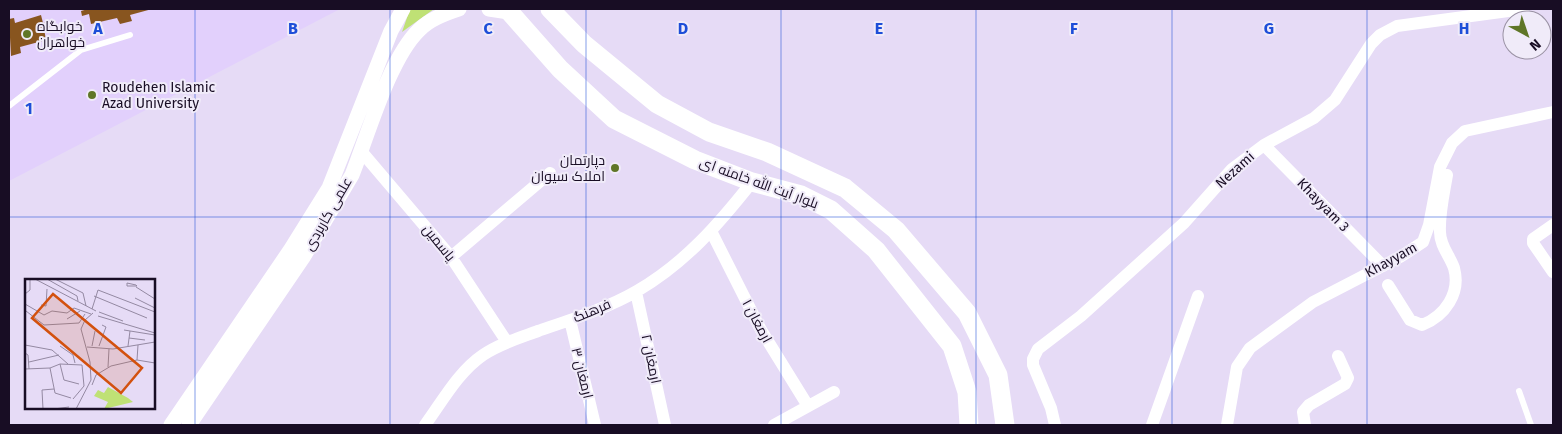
<svg xmlns="http://www.w3.org/2000/svg" width="1562" height="434" font-family="'Fira Sans',Cairo,sans-serif">
<style>
.built{fill:#e2d0fc}
.green{fill:#bfe175}
.building{fill:#88551f}
.lines{fill:none;stroke-linecap:round;stroke-linejoin:round}
.service{stroke:#fff;stroke-width:6}
.minor{stroke:#fff;stroke-width:12}
.tertiary{stroke:#fff;stroke-width:15}
.primary{stroke:#fff;stroke-width:19}
.grid{fill:none;stroke:#1d4ed8;stroke-width:1;stroke-opacity:0.55}
.poi-dot{fill:#5f7627;stroke:#f0ebf9;stroke-width:2}
.labels{text-anchor:middle;dominant-baseline:central;stroke-width:4;stroke-linejoin:round;paint-order:stroke}
.poi-label{font-size:14px;fill:#180d24;stroke:#f0ebf9;text-anchor:start}
.street-label{font-size:14px;fill:#180d24;stroke:#f0ebf9}
.inset-road{fill:none;stroke:#9489a2;stroke-width:1}
.view{fill:#d3510e;fill-opacity:0.15;stroke:#d3510e;stroke-width:2.5}
.inset-edge{fill:none;stroke:#180d24;stroke-width:2.5}
.grid-label{font-size:16px;text-anchor:middle;font-weight:bold;fill:#1d4ed8;stroke:#f0ebf9;stroke-width:4;stroke-linejoin:round;paint-order:stroke}
</style>
<rect width="100%" height="100%" fill="#e6dbf6"/>
<path class="built" d="M9,9h331l-331,172z"/>
<path class="green" d="M410,9h24l-32,23z"/>
<path class="building" d="M88,9h64l-22,6 2,6 -12,3 -3,-6 -26,6 -2,-10 -7,2 -1,-5z
M41,15l2,8 9,-2 1,5 -9,3 2,11 -26,7 1,6 -10,3 -2,-37 5,-1 1,5z"/>
<g class="lines">
<path class="service" d="M9,106l72,-56 49,-15
M1519,391l12,34"/>
<path class="minor" d="M1264,145l119,121
M361,151l90,106 56,85
M1553,225l-20,14v4l20,29
M712,233l49,97 47,76
M451,257l99,-84
M1388,285l22,35 12,5c23,-9 39,-32 32,-57 -4,-12 -14,-22 -14,-36 -1,-18 4,-39 7,-57
M636,292l29,133
M570,320l25,105
M425,425c17,-23 33,-53 58,-70 16,-11 36,-17 55,-24 32,-11 70,-23 99,-40 48,-28 81,-66 115,-109
M774,425l60,-33
M1055,425l-4,-17 -18,-43v-6l5,-10 43,-33 103,-93 48,-54 32,-24 50,-27 21,-18 36,-56 9,-9 17,-9 126,-17
M1152,425l46,-129
M1227,425l10,-58 13,-19 63,-46 87,-45 23,-15 6,-17 11,-58 12,-24 13,-12 88,-19
M1305,425l-2,-13 6,-7 36,-21 3,-6 -10,-22"/>
<path class="tertiary" d="M489,9l20,3
M171,425l120,-176 38,-61 62,-157 12,-22
M189,425l115,-169 48,-81c16,-40 37,-116 67,-145 11,-11 25,-16 40,-21"/>
<path class="primary" d="M507,9l53,60 54,50 81,41 57,22 49,13 30,15 45,40 76,96 15,46 2,33
M550,9l34,35 73,60 52,28 58,20 78,36 51,42 71,83 31,62 7,50"/>
</g>
<path class="grid" d="M195,9v416M390,9v416M586,9v416M781,9v416M976,9v416M1172,9v416M1367,9v416M9,217h1544"/>
<g class="poi-dot">
<circle cx="27" cy="34" r="5"/>
<circle cx="92" cy="95" r="5"/>
<circle cx="615" cy="168" r="5"/>
</g>
<g class="labels">
<g class="poi-label">
<text x="37" y="26">خوابگاه<tspan x="37" dy="16">خواهران</tspan></text>
<text x="102" y="87">Roudehen Islamic<tspan x="102" dy="16">Azad University</tspan></text>
<text x="605" y="160" text-anchor="end">دپارتمان<tspan x="605" dy="16">املاک سیوان</tspan></text>
</g>
<g class="street-label">
<text transform="translate(1235 170) rotate(-42)">Nezami</text>
<text transform="translate(759 183) rotate(20)">بلوار آیت الله خامنه ای</text>
<text transform="translate(1323 205) rotate(46)">Khayyam 3</text>
<text transform="translate(328 214) rotate(-60)">علمی کاربردی</text>
<text transform="translate(439 243) rotate(51)">یاسمین</text>
<text transform="translate(1391 260) rotate(-29)">Khayyam</text>
<text transform="translate(592 311) rotate(-23)">فرهنگ</text>
<text transform="translate(757 321) rotate(62)">ارمغان ۱</text>
<text transform="translate(651 359) rotate(78)">ارمغان ۲</text>
<text transform="translate(582 373) rotate(76)">ارمغان ۳</text>
</g>
</g>
<g transform="translate(25 279)">
<rect width="130" height="130" fill="#e6dbf6"/>
<path d="M83,108l20,11 5,4 -29,7 4,-7 -14,-6 4,-6 6,3z" fill="#bfe175"/>
<path class="inset-road" d="M10,0l61,32M22,0l30,17 1,5M30,0l28,14 3,13M102,4l9,2 1,1h-10zM111,8l19,12M0,15l5,-4v-11M69,17l53,22M110,19l20,10M0,25l19,11 8,-4 15,2 7,-5 17,6M16,26l5,1 1,-17M67,30l6,-19 57,22M1,32l18,14 35,-2 6,-9M74,33l24,9M73,37l57,17M42,40l13,-8M99,51l31,5M104,59l16,2M0,66l27,5 16,14M35,67l13,9 2,8M67,67l3,-15M74,67l7,-19 -4,-2M103,67l2,-15M62,68l26,2 42,-7M0,74l3,2 1,14M112,81l1,-15M4,83l30,-7M35,85l4,16 15,4M83,88l1,-18M25,89l10,-4 22,1 2,21 -11,13M0,90l25,-1 5,25 16,5M67,106l4,-10 15,-9 26,-6 18,3M18,130l-1,-19 12,-1M29,130l15,-2M51,130l15,-29 -1,-18 -9,-33 4,-9 8,-7"/>
<path class="view" d="M28,15l89,74 -21,25 -89,-75z"/>
<rect width="130" height="130" class="inset-edge"/>
</g>
<g class="grid-label">
<text x="98" y="34">A</text>
<text x="293" y="34">B</text>
<text x="488" y="34">C</text>
<text x="683" y="34">D</text>
<text x="879" y="34">E</text>
<text x="1074" y="34">F</text>
<text x="1269" y="34">G</text>
<text x="1464" y="34">H</text>
<text x="29" y="114">1</text>
</g>
<rect width="1562" height="434" fill="none" stroke="#180d24" stroke-width="20"/>
<g transform="translate(1527 35) rotate(140)"><circle r="24" fill="#f0ebf9" stroke="#9a92a4"/>
<path d="M0-4L9 19L0 12L-9 19Z" fill="#5f7627"/>
<text y="-8" font-size="14" font-weight="bold" text-anchor="middle" fill="#180d24">N</text>
</g>
</svg>
